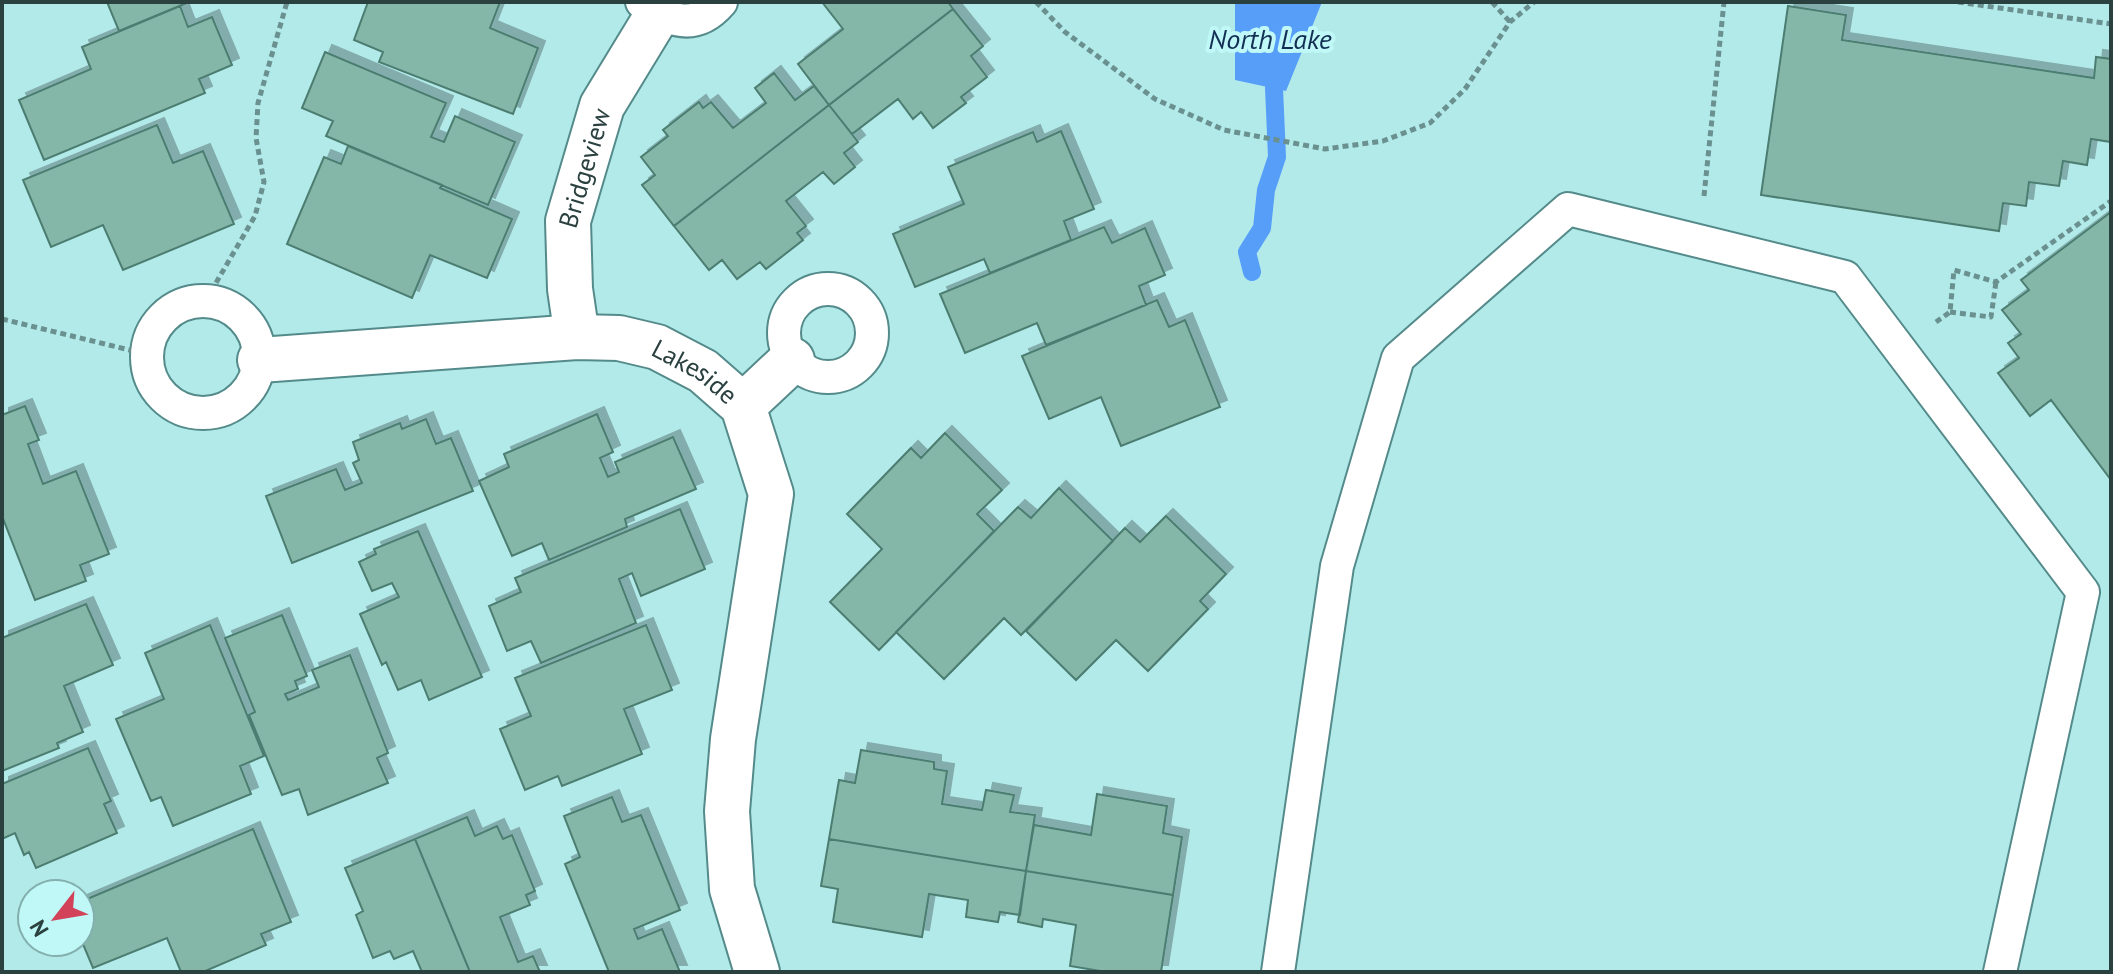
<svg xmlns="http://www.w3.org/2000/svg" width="2113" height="974" font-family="'PT Sans',sans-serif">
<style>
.water{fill:#579ef9}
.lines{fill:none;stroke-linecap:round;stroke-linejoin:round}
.stream{stroke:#579ef9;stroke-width:18}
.building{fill:#85b7a9;stroke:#4c7d70;stroke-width:2;filter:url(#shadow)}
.lane-casing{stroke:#548a8a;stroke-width:36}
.street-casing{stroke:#548a8a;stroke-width:48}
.path{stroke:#6a9190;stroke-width:5;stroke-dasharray:6 4;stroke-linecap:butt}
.lane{stroke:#fff;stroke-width:32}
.street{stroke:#fff;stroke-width:44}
.labels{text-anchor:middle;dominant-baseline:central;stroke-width:8;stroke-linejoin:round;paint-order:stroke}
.street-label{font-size:26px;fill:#2a4140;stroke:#bff8f7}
.water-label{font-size:28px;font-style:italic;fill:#132f53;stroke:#bff8f7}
</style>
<defs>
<filter id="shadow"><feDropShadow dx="7" dy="-7" stdDeviation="0" flood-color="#0004"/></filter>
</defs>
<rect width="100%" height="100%" fill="#b2eaea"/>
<path class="water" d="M1235,2h87l-36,89 -51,-11z"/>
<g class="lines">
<path class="stream" d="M1252,272l-5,-20 15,-24 4,-38 11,-33 -3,-69"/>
</g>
<path class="building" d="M107,2h82l-70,29z
M368,2h132l-10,26 48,20 -25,66 -134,-52 4,-10 -29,-12z
M822,2h126l5,7 -124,96 -31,-41 45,-35z
M180,6l8,21 24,-10 20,48 -33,14 6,14 -161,67 -25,-60 72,-31 -9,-22z
M1788,6l58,9 -4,25 252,38 2,-21 15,2v83l-20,-3 -4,26 -24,-4 -4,25 -30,-4 -3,24 -23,-3 -4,28 -238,-36z
M953,9l30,37 -12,10 16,21 -26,20 5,6 -33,25 -12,-16 -8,7 -15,-20 -46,35 -23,-29z
M325,52l121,51 -15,34 13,5 11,-26 60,26 -27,63 -162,-69 7,-15 -31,-13z
M774,73l21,27 19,-14 15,19 -155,121 -32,-41 13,-10 -14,-18 27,-21 -5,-6 36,-28 4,6 8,-6 22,26 33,-25 -11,-15z
M829,105l29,37 -14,11 11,14 -21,17 -11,-12 -37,29 20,25 -9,7 6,7 -37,29 -6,-7 -23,17 -15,-19 -13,10 -35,-44z
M157,125l16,38 30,-12 31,73 -111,46 -20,-45 -52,22 -28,-67z
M1061,131l33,78 -30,12 7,19 -81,33 -6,-14 -69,28 -22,-53 71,-30 -16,-37 85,-35 4,10z
M348,146l94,39 -2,3 72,31 -25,59 -57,-23 -18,43 -125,-54 37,-87 17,7z
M2111,212v268l-60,-80 -21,16 -32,-43 21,-15 -11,-15 13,-9 -19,-24 27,-20 -8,-10z
M1104,227l8,16 33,-15 20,47 -26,11 7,19 -100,40 -9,-22 -72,30 -25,-59z
M1157,300l12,27 16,-7 35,87 -99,39 -20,-49 -52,22 -27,-63z
M25,406l14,34 -11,4 15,40 33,-13 33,83 -29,11 6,16 -51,19 -33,-84v-101z
M597,414l16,38 -13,6 8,19 11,-5 -4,-10 58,-25 23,52 -71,30 2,8 -78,33 -7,-17 -30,13 -33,-75 30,-14 -5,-13z
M426,419l10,25 15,-6 22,53 -181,72 -26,-67 70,-27 9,21 17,-7 -9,-20 6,-3 -6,-18 47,-19 2,6z
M945,433l57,57 -25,24 17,17 -115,119 -49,-48 52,-53 -35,-35 64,-66 10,10z
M1059,488l54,53 -92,94 -17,-17 -60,61 -48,-47 122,-125 13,11z
M680,509l25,60 -64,27 -9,-23 -13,6 17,44 -95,40 -10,-22 -24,10 -18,-45 32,-14 -6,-14z
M1166,516l60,58 -26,27 8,8 -60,62 -32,-31 -40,40 -50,-49 99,-103 15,14z
M418,531l64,146 -53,23 -8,-20 -23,10 -12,-28 -4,3 -22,-51 39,-17 -7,-14 -20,8 -13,-29 17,-8 -2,-5z
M86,604l27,61 -49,21 19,46 -26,11 2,5 -57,23v-133z
M282,615l25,61 -12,5 3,8 -13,5 3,6 31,-13 -7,-17 38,-15 38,98 -11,5 11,25 -80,32 -9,-26 -17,6 -33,-80 6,-3 -30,-74z
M210,625l54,131 -24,10 11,28 -78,32 -12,-29 -10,4 -35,-82 48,-20 -19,-46z
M646,625l26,65 -48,19 18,45 -80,32 -4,-10 -33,14 -25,-61 31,-13 -16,-38z
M88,748l23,53 -7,3 13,29 -81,35 -7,-16 -5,3 -9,-22 -13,6v-55z
M861,750l73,12v7l13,2 -5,33 40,6 4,-20 28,5 -4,17 25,3 -9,56 -197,-32 10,-59 16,3z
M1097,794l70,12 -4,27 19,4 -9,58 -147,-24 8,-46 57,10z
M612,797l10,25 19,-7 39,95 -46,19 4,10 24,-10 18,43h-71l-44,-108 15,-7 -16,-41z
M467,817l8,19 22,-10 6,13 9,-4 23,56 -9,4 4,10 -30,12 18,45 15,-6 7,16h-70l-55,-133z
M253,829l38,93 -30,12 5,11 -63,27h-22l-14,-34 -74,30 -13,-31v-35z
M415,839l55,133h-48l-9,-21 -19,8 -4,-8 -17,7 -17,-43 7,-4 -18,-43z
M829,839l197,32 -6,44 -20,-3 -2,10 -32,-5 2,-17 -39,-6 -7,43 -89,-15 5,-33 -17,-3z
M1026,871l147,24 -12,77h-55l-36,-6 6,-41 -33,-6 -1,8 -24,-5z"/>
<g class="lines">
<defs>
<path id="lane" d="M642,2c27,20 54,29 79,0
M784 333a44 44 0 1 1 88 0a44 44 0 1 1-88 0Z
M147 357a56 56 0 1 1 112 0a56 56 0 1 1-112 0Z
M1278,972l59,-406 61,-208 170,-149 277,68 238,315 -83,380"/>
<g id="street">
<path id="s1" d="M577,337l-7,-48 -2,-68 34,-115 56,-92"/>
<path id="s2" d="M260,360l317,-23 42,1 38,9 46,24 40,35 28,88 -38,245 -6,72 5,78 25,83"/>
<path d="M743,406l49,-46"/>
</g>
</defs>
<use href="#lane" class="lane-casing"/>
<use href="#street" class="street-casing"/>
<path class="path" d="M1036,2l29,30 90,67 69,31 101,19 58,-8 47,-18 35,-34 45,-67 24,-20
M1492,2l18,20
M1958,2l153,22
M1704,196l20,-194
M206,300l49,-84 9,-34 -8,-44 2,-35 29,-101
M1950,312l41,5 5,-35
M2,319l144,35
M1936,322l14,-10 4,-42 42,12 115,-81"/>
<use href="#lane" class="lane"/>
<use href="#street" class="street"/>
</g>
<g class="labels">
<g class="street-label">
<text stroke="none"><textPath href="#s1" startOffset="172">Bridgeview</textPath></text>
<text stroke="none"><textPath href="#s2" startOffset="444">Lakeside</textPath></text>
</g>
<g class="water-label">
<text x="1270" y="38">North Lake</text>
</g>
</g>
<rect width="2113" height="974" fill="none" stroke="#2a4140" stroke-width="8"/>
<g transform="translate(56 918) rotate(239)"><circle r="38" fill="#bff8f7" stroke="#83afae" stroke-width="2"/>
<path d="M0-6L14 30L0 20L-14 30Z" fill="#d24259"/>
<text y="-12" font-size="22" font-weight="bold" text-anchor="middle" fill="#2a4140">N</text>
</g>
</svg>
